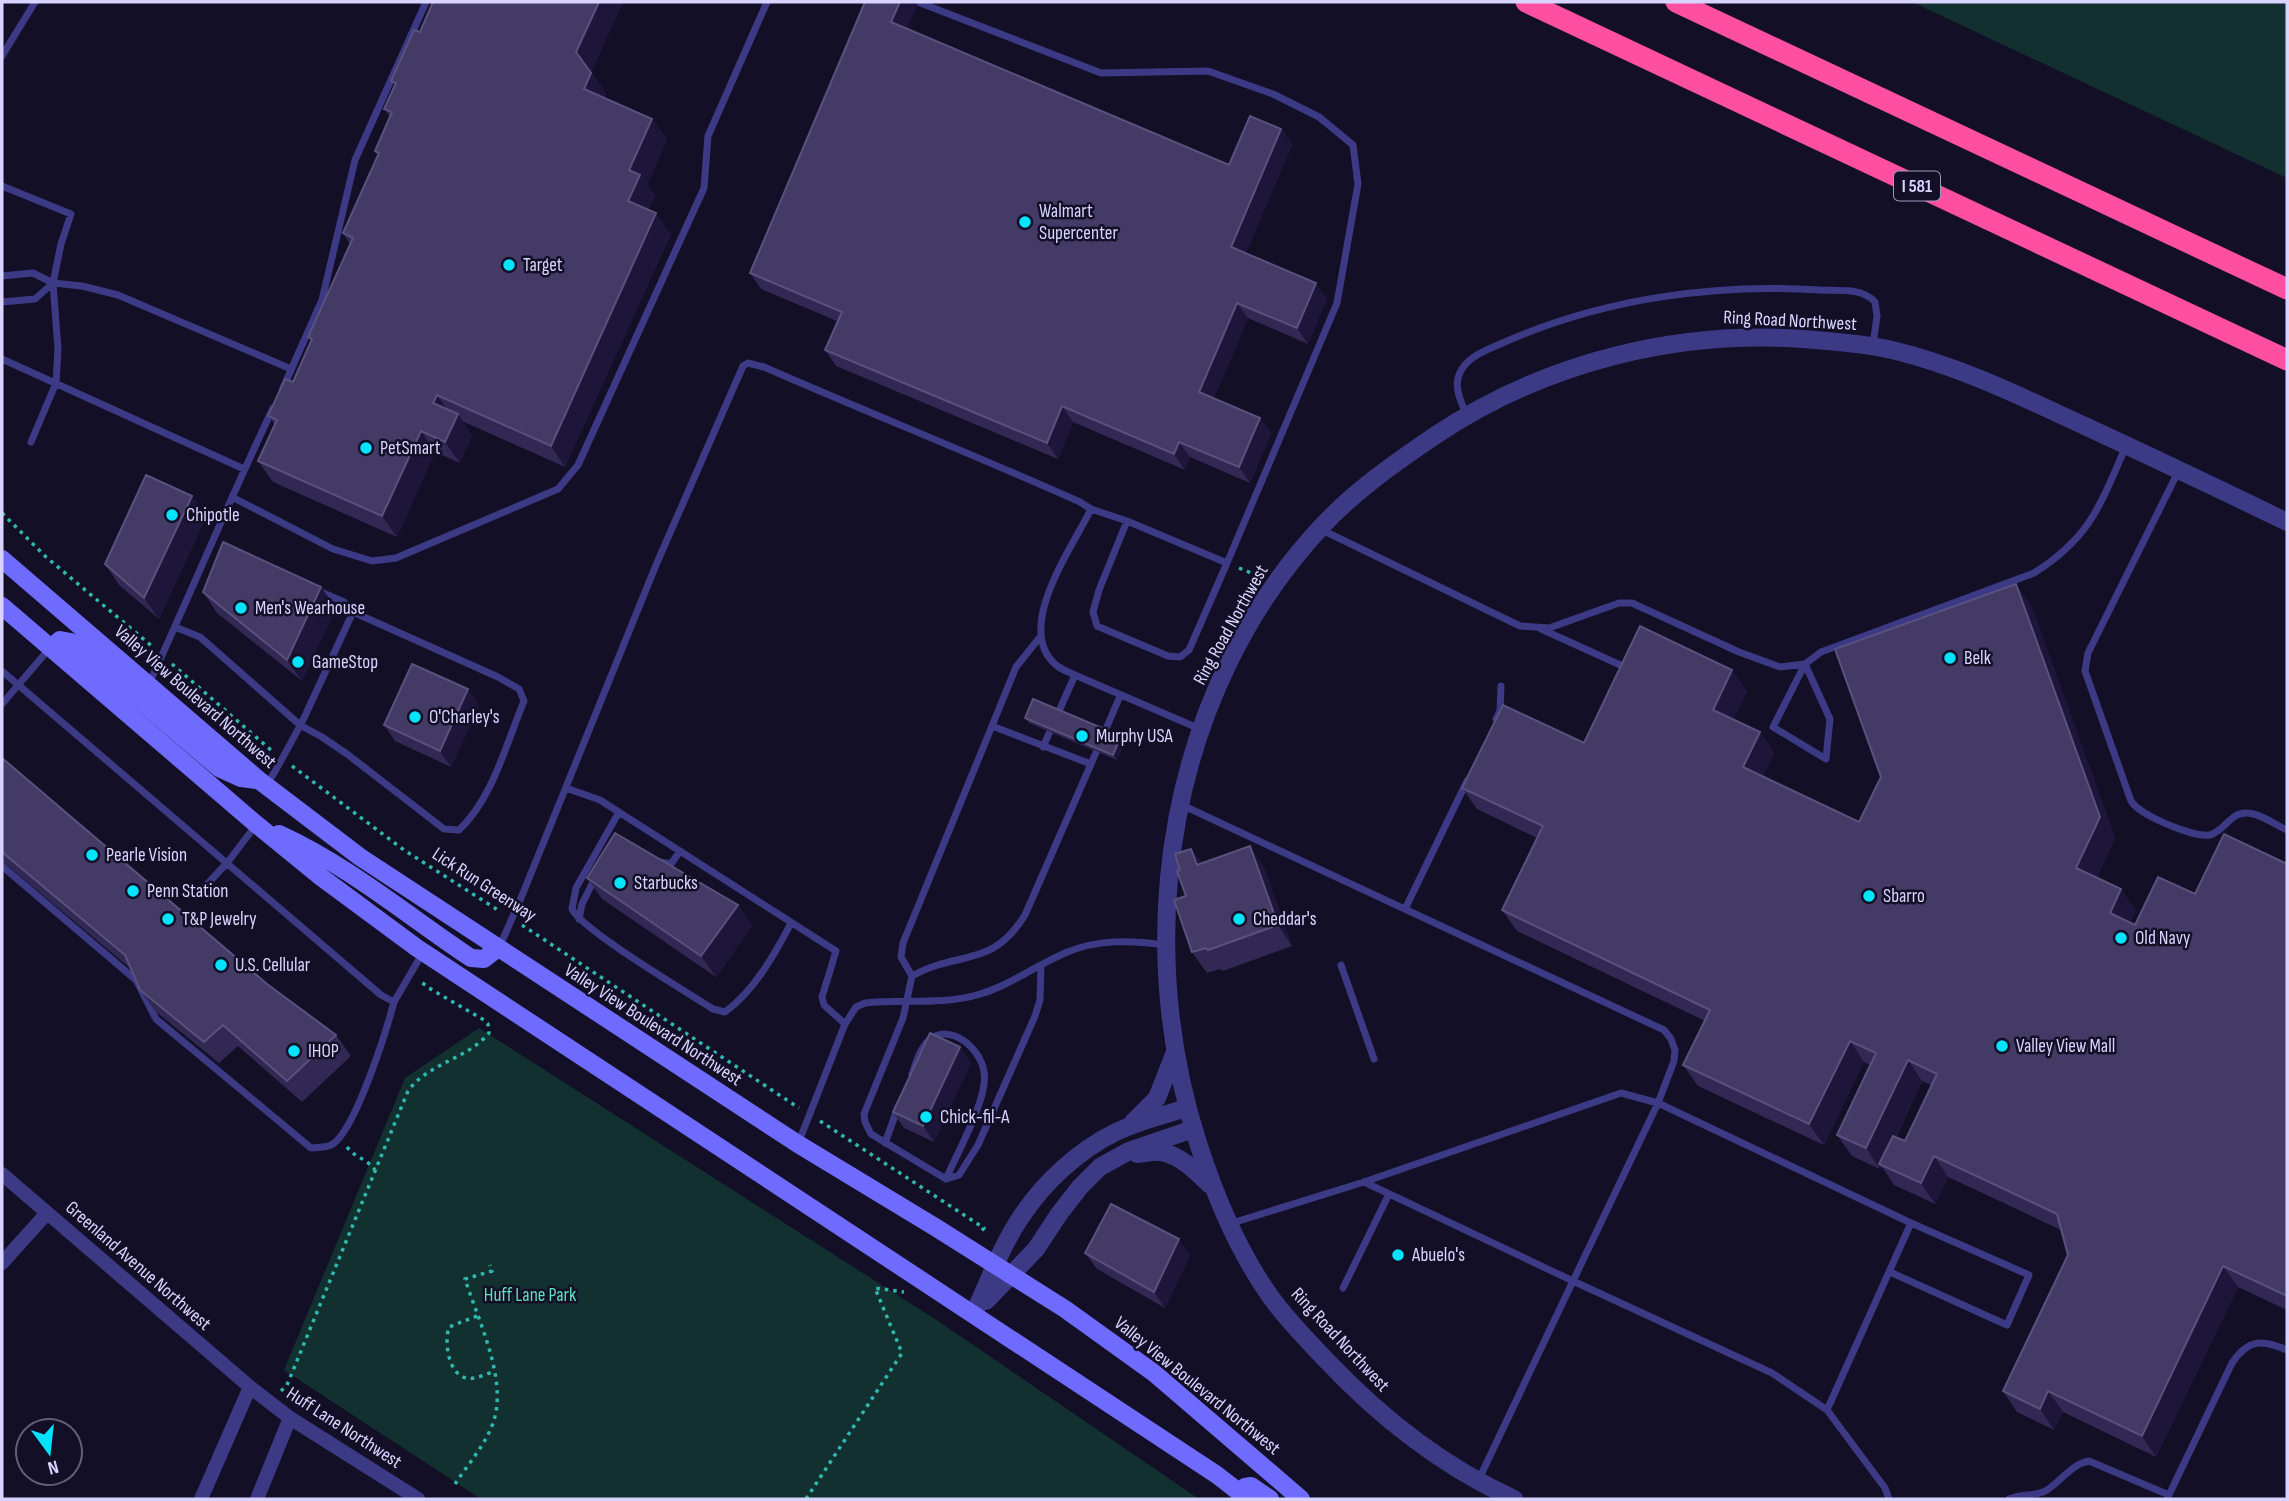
<svg xmlns="http://www.w3.org/2000/svg" width="2289" height="1501" font-family="'Sofia Sans Condensed',sans-serif">
<style>
.green{fill:#12302f}
.lines{fill:none;stroke-linecap:round;stroke-linejoin:round}
.path{stroke:#2fb8b0;stroke-width:3.5;stroke-dasharray:3.5 5;stroke-linecap:butt}
.service{stroke:#3d3a85;stroke-width:7}
.minor{stroke:#3d3a85;stroke-width:14}
.tertiary{stroke:#3d3a85;stroke-width:18}
.secondary{stroke:#6f6bff;stroke-width:18}
.motorway{stroke:#ff4fa3;stroke-width:21}
.wall{fill:#312854;fill-rule:evenodd}
.shaded-wall{fill:#1d163a}
.building{fill:#433a66;stroke:#5a527e;stroke-width:2}
.poi-dot{fill:#00e5ff;stroke:#130f26;stroke-width:2.5}
.labels{text-anchor:middle;dominant-baseline:central;stroke-width:5;stroke-linejoin:round;paint-order:stroke}
.shield{fill:#130f26;stroke:#9e99be;stroke-width:2}
.shield-label{font-size:18px;font-weight:bold;fill:#d9d4ff}
.poi-label{font-size:19px;fill:#d9d4ff;stroke:#130f26;text-anchor:start}
.street-label{font-size:19px;fill:#d9d4ff;stroke:#130f26}
.park-label{font-size:19px;fill:#5fe0c0;stroke:#130f26}
</style>
<rect width="100%" height="100%" fill="#130f26"/>
<path class="green" d="M1912,2h375v176z
M479,1028l459,293 261,178h-718l-197,-129 121,-292z"/>
<g class="lines">
<path class="path" d="M2,513l44,44 107,90
M1239,568l22,9
M172,664l100,87
M292,766l112,84 97,62
M522,925l277,183
M820,1121l164,107 -3,4
M347,1147c8,11 18,10 28,23
M477,1316l-28,11c-5,14 -1,47 17,51 9,2 20,-4 29,-7
M281,1391l6,-6 121,-294c20,-28 60,-32 81,-58l-1,-9 -4,-4 -55,-32 -9,-7
M455,1484c13,-20 32,-41 39,-64 13,-42 -16,-100 -29,-141l27,-8 -2,-6
M806,1499l96,-146 -27,-65 29,4"/>
<path class="service" d="M918,2l183,71 107,-2 65,23 46,23 34,28 5,39 -21,119 -110,260
M2,56l33,-54
M2,186l69,28 -10,30 -8,39 5,66 -2,34 -25,59
M2,276l31,-3 20,10 29,3 36,9 173,74
M2,302l33,-3 18,-16
M2,359l242,110
M283,388l39,-88 33,-140 71,-158
M1466,414c-6,-15 -14,-30 -4,-45 9,-15 30,-21 45,-28 97,-42 207,-58 312,-51 18,1 43,-3 56,12l2,14 -4,29
M2179,470l-91,183 -3,18 46,130c8,14 63,37 79,34 15,-4 20,-23 37,-22 12,0 29,12 40,17
M232,497l101,52 39,12 24,-3 162,-69 20,-24 126,-277 4,-52 59,-134
M1091,509l36,12 100,42 -38,87 -9,7 -12,-1 -71,-30 -4,-14 6,-22 28,-69
M1320,529l200,97 29,2 70,-25h13l107,49 41,15 25,-3 16,-12 213,-79c57,-36 66,-68 92,-127
M321,592l23,10 9,10
M175,627l25,10 100,88 22,12 25,17 97,75 15,1c34,-32 47,-86 65,-129l-5,-12 -21,-12 -145,-65 -49,106c-12,23 -24,45 -37,67
M1541,629l86,39
M1040,637l-24,30 -24,59 99,38 -66,151c-33,54 -67,35 -113,61l-9,42 -39,96 1,8 6,12 75,45 13,-4 19,-30 57,-129 5,-16 1,-35
M1805,664l25,55 -4,40 -53,-32z
M2,671l379,324 13,7 28,-48
M149,684c42,-92 81,-185 124,-276
M2,704l47,-55
M1496,719l4,-8 1,-25
M1043,747l32,-72
M1091,764l29,-68
M566,788l34,12 236,151 -14,46 2,8 21,19
M1182,805l482,225 7,9 4,11 -1,11 -16,42 -85,178 199,92 55,37 58,78 4,11
M619,812l-43,76 -4,21c10,21 115,83 141,100l12,3c29,-21 50,-58 66,-89
M660,862l11,2 9,-13
M2,866l134,114 20,39 155,129c7,-1 16,0 22,-4 23,-16 53,-112 61,-142
M198,894l29,-31 29,-38
M1405,909l62,-128
M579,919l3,-15 13,-26
M499,948l22,-50 135,-333 87,-199 5,-3 16,4c105,46 211,88 316,135l11,7c-18,38 -78,119 -35,156 6,5 13,7 19,10l125,54
M1341,965l33,94
M912,976l-11,-19 2,-14 89,-217
M912,1074c4,-11 8,-26 17,-34 22,-18 52,9 55,32 5,25 -28,83 -38,107
M885,1143l13,-36
M798,1144l47,-120 11,-17 9,-4c37,-4 76,2 112,-8 32,-9 58,-29 88,-42 32,-14 66,-13 100,-8
M1364,1182l209,99 -94,198
M1229,1224l135,-42 257,-89 37,10 253,120 -84,187
M1890,1272l117,53 22,-50 -118,-52
M1343,1288l46,-94
M2009,1499c13,-6 27,-2 38,-9 15,-10 25,-26 42,-29l80,34
M2167,1499l65,-136c16,-24 30,-24 55,-13"/>
<path class="minor" d="M2,1174l248,213 40,31 128,81
M2,1263l45,-50
M201,1499l49,-112
M257,1499l33,-81"/>
<path class="tertiary" d="M1133,1122l24,-24 18,-46
M1137,1154c7,0 16,-3 24,-2 19,3 36,20 49,33
M986,1301l50,-52 23,-35 21,-27 20,-20 29,-16 64,-22
M974,1313c15,-31 27,-67 47,-96 23,-35 58,-67 95,-85 22,-11 48,-17 71,-24
M1514,1499c-72,-33 -131,-79 -186,-137 -20,-21 -41,-42 -58,-66 -32,-45 -54,-98 -71,-150 -69,-210 -30,-457 124,-621 33,-35 73,-63 113,-90 111,-74 246,-107 379,-95 25,2 52,4 77,10 68,16 132,48 195,77 67,31 134,63 200,95"/>
<path class="secondary" d="M2,559l258,222 100,76 438,287 137,83 130,82 89,64 147,126
M2,606l254,218 65,53 96,71 800,527 31,24
M51,648l9,-8 11,2 148,126 22,10 16,2
M279,834c70,32 129,82 192,124l13,1 14,-11
M1238,1492l7,-5 6,-1 19,13"/>
<path class="motorway" d="M1526,2l761,358
M1676,2l611,287"/>
</g>
<path class="wall" d="M433,2h190l-32,70 15,22 -2,4 48,21 15,21 -20,45 8,11 -7,14 23,24 -106,233 -103,-46 10,14 -12,28 -25,-11 -38,85 -124,-55 -15,-21 16,-37 -6,-8 25,-34 18,-41 -3,-4 42,-93 -7,-11 35,-77 -3,-5 15,-34 -6,-8 11,-24 -4,-4 29,-49z
M865,2h53l-11,26 322,137 52,-36 11,16 -46,108 81,45 -19,46 -60,-26 -34,80 46,20 11,16 -21,49 -60,-26 -5,13 -112,-48 -15,37 -222,-93 -11,-16 12,-29 -76,-32 -11,-16z
M206,517l-47,102 -40,-34 -14,-21z
M321,587l15,21 -34,73 -85,-68 -14,-21z
M2031,605l84,233 -18,39 39,33 -6,12 5,3 60,-31 92,-30v446l-49,-23 -82,170 -93,-45 -9,18 -37,-18 -14,-21 65,-136 -7,-25 -113,-53 -13,27 -41,-19 -12,-18 -2,2 -28,-13 -15,-21 33,-70 -6,-3 -40,83 -126,-59 -15,-21 22,-44 -188,-90 -15,-21 35,-72 -60,-29 -15,-21 122,-45 163,-52 -14,29 27,12 14,21 -11,24 96,45zM1922,1081l9,4 -26,56 -9,-4z
M479,705l-28,62 -56,-26 -11,-16z
M1025,718l96,18 4,6 -8,18 -88,-37z
M2,758l265,226 69,51 15,21 -49,46 -64,-56 -19,17 -64,-52 -15,-21 -9,-21 -129,-108z
M1191,849l11,14 62,4 28,79 -69,25 -3,-2 -13,4 -15,-21 -6,-56 -6,-26z
M587,878l151,27 14,21 -36,51 -114,-78z
M971,1063l-37,79 -30,-14 -11,-16z
M1085,1253l105,2 -25,53 -68,-39z"/>
<path class="shaded-wall" d="M599,2h24l-32,71 -15,-21z
M900,2h18l-15,36 -12,-16z
M591,73l15,21 -7,16 -15,-21z
M652,119l15,21 -20,45 8,11 -12,26 -15,-21 1,-31z
M1281,129l11,16 -50,118 -11,-16z
M656,213l15,21 -106,233 -14,-21z
M1316,283l11,15 -19,46 -11,-16z
M1237,303l11,15 -38,90 -11,-16z
M437,395l15,21 -19,-13z
M1062,406l11,16 -15,37 -11,-16z
M458,414l14,21 -12,28 -15,-21z
M1260,418l11,16 -21,49 -11,-16z
M421,431l14,21 -38,85 -15,-21z
M1179,442l11,15 -5,13 -11,-16z
M192,496l14,21 -47,102 -15,-21z
M2016,584l15,21 84,233 -24,51 -15,-21z
M321,587l15,21 -34,73 -15,-21z
M1732,670l15,21 -19,40 -15,-21z
M468,689l11,16 -28,62 -11,-16z
M1760,732l14,21 -16,35 -15,-21z
M1121,736l4,6 -8,18 -4,-5z
M1250,846l14,21 28,79 -14,-21z
M1191,849l15,21 -9,-5z
M2121,889l15,21 -12,24 -14,-21z
M738,905l14,21 -36,51 -15,-21z
M1850,1041l14,21 -40,83 -15,-21z
M960,1047l11,16 -37,79 -11,-16z
M1908,1060l14,21 -40,84 -3,-1 3,3 -2,2 -14,-21z
M1934,1156l14,21 -13,27 -14,-21z
M1179,1239l11,16 -25,53 -11,-16z
M2223,1266l15,21 -82,170 -14,-21z
M2048,1391l15,21 -9,18 -14,-21z"/>
<path class="building" d="M433,2h166l-23,50 15,21 -7,16 68,30 -23,51 11,5 -12,26 28,12 -105,233 -114,-51 -4,8 25,11 -13,28 -24,-11 -39,85 -124,-55 19,-41 -9,-4 17,-37 8,3 19,-43 -4,-2 45,-99 -10,-5 36,-80 -4,-2 17,-39 -8,-3 12,-26 -5,-2 23,-51 6,2z
M865,2h35l-9,20 338,143 21,-49 31,13 -50,118 85,36 -19,45 -60,-25 -38,89 61,26 -21,49 -60,-25 -5,12 -112,-48 -15,37 -222,-93 17,-38 -92,-39z
M146,475l46,21 -48,102 -39,-34z
M223,542l98,45 -34,73 -84,-68z
M2016,584l84,233 -24,51 45,21 -11,24 25,12 23,-48 37,17 29,-60 63,30v432l-64,-30 -81,170 -94,-45 -8,18 -37,-18 65,-136 -11,-41 -123,-58 -13,27 -42,-19 14,-28 12,5 32,-67 -29,-14 -42,88 -29,-13 39,-82 -26,-12 -41,83 -126,-59 27,-55 -208,-100 41,-84 -81,-38 41,-83 81,38 56,-117 92,44 -19,40 47,22 -17,35 116,55 22,-45 -46,-128z
M412,664l56,25 -28,62 -56,-26z
M1033,699l88,37 -8,19 -88,-37z
M2,758l265,226 69,51 -49,46 -64,-56 -19,17 -64,-52 -15,-35 -123,-103z
M615,833l123,72 -37,51 -114,-78z
M1250,846l28,79 -70,25 -2,-2 -14,4 -18,-52 12,-4 -9,-25 3,-1 -5,-16 16,-5 6,16z
M930,1033l30,14 -37,79 -30,-14z
M1111,1204l68,35 -25,53 -69,-39z"/>
<g class="poi-dot">
<circle cx="1025" cy="222" r="7"/>
<circle cx="509" cy="265" r="7"/>
<circle cx="366" cy="448" r="7"/>
<circle cx="172" cy="515" r="7"/>
<circle cx="241" cy="608" r="7"/>
<circle cx="1950" cy="658" r="7"/>
<circle cx="298" cy="662" r="7"/>
<circle cx="415" cy="717" r="7"/>
<circle cx="1082" cy="736" r="7"/>
<circle cx="92" cy="855" r="7"/>
<circle cx="620" cy="883" r="7"/>
<circle cx="133" cy="891" r="7"/>
<circle cx="1869" cy="896" r="7"/>
<circle cx="168" cy="919" r="7"/>
<circle cx="1239" cy="919" r="7"/>
<circle cx="2121" cy="938" r="7"/>
<circle cx="221" cy="965" r="7"/>
<circle cx="2002" cy="1046" r="7"/>
<circle cx="294" cy="1051" r="7"/>
<circle cx="926" cy="1117" r="7"/>
<circle cx="1398" cy="1255" r="7"/>
</g>
<g class="labels">
<rect class="shield" x="1894" y="171.5" width="46" height="29" rx="5"/>
<g class="shield-label">
<text x="1917" y="186">I 581</text>
</g>
<g class="poi-label">
<text x="1039" y="211">Walmart<tspan x="1039" dy="22">Supercenter</tspan></text>
<text x="523" y="265">Target</text>
<text x="380" y="448">PetSmart</text>
<text x="186" y="515">Chipotle</text>
<text x="255" y="608">Men's Wearhouse</text>
<text x="1964" y="658">Belk</text>
<text x="312" y="662">GameStop</text>
<text x="429" y="717">O'Charley's</text>
<text x="1096" y="736">Murphy USA</text>
<text x="106" y="855">Pearle Vision</text>
<text x="634" y="883">Starbucks</text>
<text x="147" y="891">Penn Station</text>
<text x="1883" y="896">Sbarro</text>
<text x="182" y="919">T&amp;P Jewelry</text>
<text x="1253" y="919">Cheddar's</text>
<text x="2135" y="938">Old Navy</text>
<text x="235" y="965">U.S. Cellular</text>
<text x="2016" y="1046">Valley View Mall</text>
<text x="308" y="1051">IHOP</text>
<text x="940" y="1117">Chick-fil-A</text>
<text x="1412" y="1255">Abuelo's</text>
</g>
<g class="street-label">
<text transform="translate(1790 321) rotate(3)">Ring Road Northwest</text>
<text transform="translate(1231 625) rotate(-61)">Ring Road Northwest</text>
<text transform="translate(195 697) rotate(41)">Valley View Boulevard Northwest</text>
<text transform="translate(484 885) rotate(33)">Lick Run Greenway</text>
<text transform="translate(653 1025) rotate(33)">Valley View Boulevard Northwest</text>
<text transform="translate(138 1266) rotate(41)">Greenland Avenue Northwest</text>
<text transform="translate(1340 1340) rotate(47)">Ring Road Northwest</text>
<text transform="translate(1197 1386) rotate(39)">Valley View Boulevard Northwest</text>
<text transform="translate(344 1428) rotate(33)">Huff Lane Northwest</text>
</g>
<g class="park-label">
<text x="530" y="1295">Huff Lane Park</text>
</g>
</g>
<rect width="2289" height="1501" fill="none" stroke="#d9d4ff" stroke-width="7"/>
<g transform="translate(49 1452) rotate(165)"><circle r="33" fill="#130f26" stroke="#625e7d" stroke-width="2"/>
<path d="M0-5L12 26L0 18L-12 26Z" fill="#00e5ff"/>
<text y="-10" font-size="19" font-weight="bold" text-anchor="middle" fill="#d9d4ff">N</text>
</g>
</svg>
